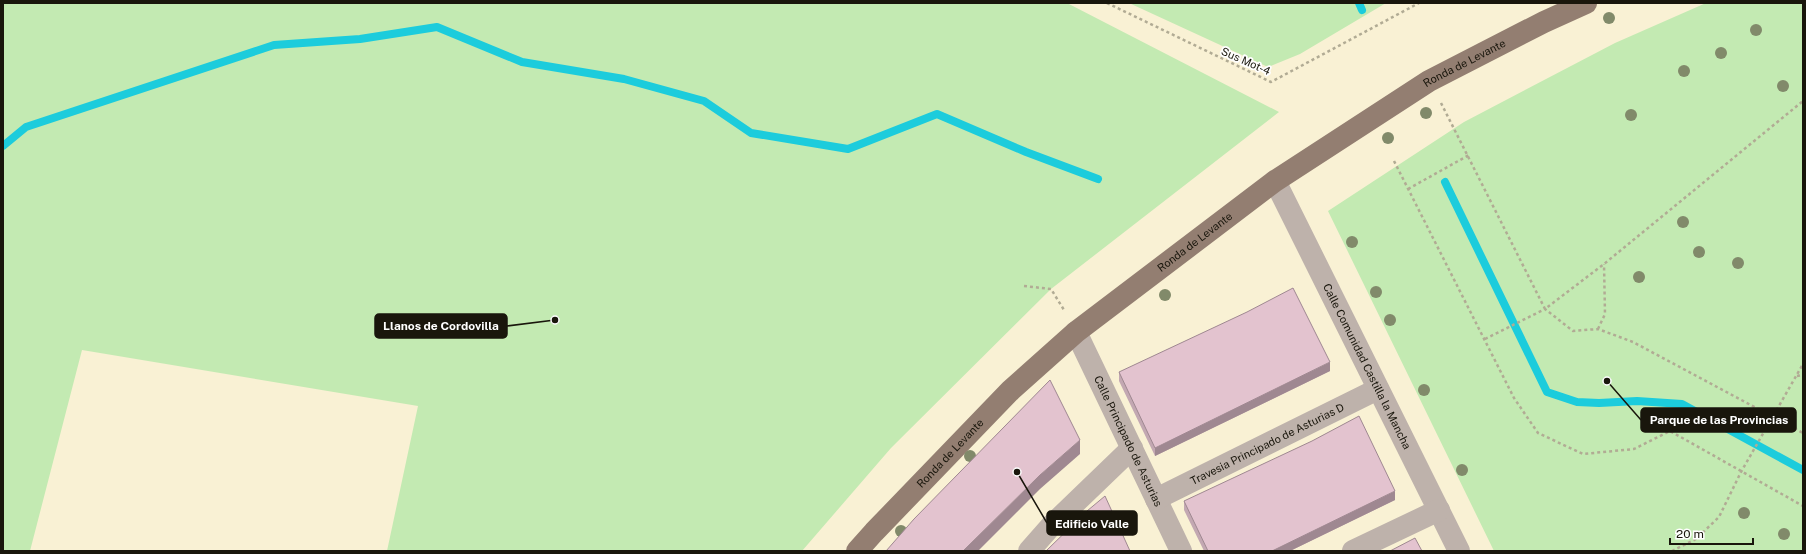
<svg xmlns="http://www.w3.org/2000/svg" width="1806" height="554" font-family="'Public Sans',sans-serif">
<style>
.green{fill:#c3eab2}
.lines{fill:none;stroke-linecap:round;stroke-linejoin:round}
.stream{stroke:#1cccdc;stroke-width:8}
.path{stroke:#b1ab94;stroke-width:2.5;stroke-dasharray:3 3;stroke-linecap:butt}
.minor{stroke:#beb2ab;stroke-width:22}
.major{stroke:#937e71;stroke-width:22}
.tree{fill:#818a6a}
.wall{fill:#c3a8b2}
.shaded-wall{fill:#9f8891}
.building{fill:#e3c3cf;stroke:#9f8891}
.labels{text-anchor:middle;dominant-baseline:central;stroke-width:3.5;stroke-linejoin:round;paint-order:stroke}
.street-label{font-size:11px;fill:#19160c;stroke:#fefefe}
.leader{fill:none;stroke:#19160c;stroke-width:1.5}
.callout-dot{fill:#19160c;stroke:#fefefe;stroke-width:1.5}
.callout{fill:#19160c;stroke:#19160c;stroke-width:1.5}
.callout-label{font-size:12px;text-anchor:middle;font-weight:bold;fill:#fff}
</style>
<rect width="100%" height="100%" fill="#f9f1d4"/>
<path class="green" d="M3,3h1064l212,109 -228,177 -160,159 -89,103h-415l31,-145 -336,-56 -52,201h-27z
M1129,3h257l-86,51 -32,13z
M1706,3h97v548h-309l-166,-340 136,-89 151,-79z"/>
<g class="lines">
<path class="stream" d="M1359,3l3,7
M3,146l23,-19 248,-82 86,-6 77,-12 85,35 102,17 80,22 47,32 97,16 89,-35 89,38 72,27
M1445,182l102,210 30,10 22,1 38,-2 45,3 121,66"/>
<path class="path" d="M1107,3l164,79 148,-79
M1441,103l104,206 59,-45 199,-163
M1394,161l120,237 24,35 45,21 51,-5 36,-18 133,75
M1408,189l61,-34
M1024,286l27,3 13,21
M1598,329l7,-15 -1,-50
M1485,339l60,-30 28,22 25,-2 35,13 170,91
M1797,376l6,-1
M1672,551l24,-12 23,-22 22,-45 62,-108"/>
<g class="minor">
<path id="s1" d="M1275,181l184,370"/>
<path id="s2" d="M1076,332l105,219"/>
<path id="s3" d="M1156,499l222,-110"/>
<path d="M1029,551l22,-25 81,-78"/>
<path d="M1353,551l86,-41"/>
</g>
<path class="major" id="s4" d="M857,551l17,-19 137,-142 65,-58 199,-151 154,-100 115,-59 42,-19"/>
</g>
<g class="tree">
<circle cx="1609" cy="18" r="6"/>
<circle cx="1756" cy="30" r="6"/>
<circle cx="1721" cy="53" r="6"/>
<circle cx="1684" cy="71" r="6"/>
<circle cx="1783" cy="86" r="6"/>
<circle cx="1426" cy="113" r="6"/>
<circle cx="1631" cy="115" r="6"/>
<circle cx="1388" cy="138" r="6"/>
<circle cx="1683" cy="222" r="6"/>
<circle cx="1352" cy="242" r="6"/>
<circle cx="1699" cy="252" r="6"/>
<circle cx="1738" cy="263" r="6"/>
<circle cx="1639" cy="277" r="6"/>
<circle cx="1376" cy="292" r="6"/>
<circle cx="1165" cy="295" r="6"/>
<circle cx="1390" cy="320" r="6"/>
<circle cx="1424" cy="390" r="6"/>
<circle cx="970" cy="456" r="6"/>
<circle cx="1462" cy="470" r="6"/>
<circle cx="1744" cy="513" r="6"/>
<circle cx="901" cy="531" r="6"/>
<circle cx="1784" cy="534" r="6"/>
</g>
<path class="wall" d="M1330,371l-175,85 -36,-75v-9z
M1395,500l-105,51h-86l-20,-41v-9z"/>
<path class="shaded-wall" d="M1330,362v9l-175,85v-8z
M1080,440v14l-40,35 -62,62h-15l77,-76z
M1395,491v9l-105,51h-18z"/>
<path class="building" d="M1293,288l37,74 -175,86 -36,-76 128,-60z
M1050,380l30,60 -40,35 -77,76h-77l28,-32z
M1359,416l36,75 -123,60h-64l-24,-50 128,-60z
M1105,496l25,55h-84l41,-40z
M1415,538l7,13h-32z"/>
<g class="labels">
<g class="street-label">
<text transform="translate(1246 61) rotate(24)">Sus Mot-4</text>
<text stroke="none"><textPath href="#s4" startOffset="783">Ronda de Levante</textPath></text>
<text stroke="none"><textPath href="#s4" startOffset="459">Ronda de Levante</textPath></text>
<text stroke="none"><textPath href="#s1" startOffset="207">Calle Comunidad Castilla la Mancha</textPath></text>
<text stroke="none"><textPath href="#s2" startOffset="121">Calle Principado de Asturias</textPath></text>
<text stroke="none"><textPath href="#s3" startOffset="124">Travesia Principado de Asturias D</textPath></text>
<text stroke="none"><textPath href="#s4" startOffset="135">Ronda de Levante</textPath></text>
</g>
</g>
<path class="leader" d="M555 320L507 326M1607 381L1641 420M1017 472L1047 523"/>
<g class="callout-dot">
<circle cx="555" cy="320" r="4"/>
<circle cx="1607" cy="381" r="4"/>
<circle cx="1017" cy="472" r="4"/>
</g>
<g class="callout">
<rect x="375" y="314" width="132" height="24" rx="4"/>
<rect x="1641" y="408" width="155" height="24" rx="4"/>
<rect x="1047" y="511" width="90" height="24" rx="4"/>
</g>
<g class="callout-label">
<text x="441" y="330">Llanos de Cordovilla</text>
<text x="1719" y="424">Parque de las Provincias</text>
<text x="1092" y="528">Edificio Valle</text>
</g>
<rect width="1806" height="554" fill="none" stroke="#19160c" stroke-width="8"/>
<path d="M1670 538v6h83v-6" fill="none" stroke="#19160c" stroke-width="2"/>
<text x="1676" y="538" font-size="12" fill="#19160c" stroke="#fefefe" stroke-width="3" paint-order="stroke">20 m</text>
</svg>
